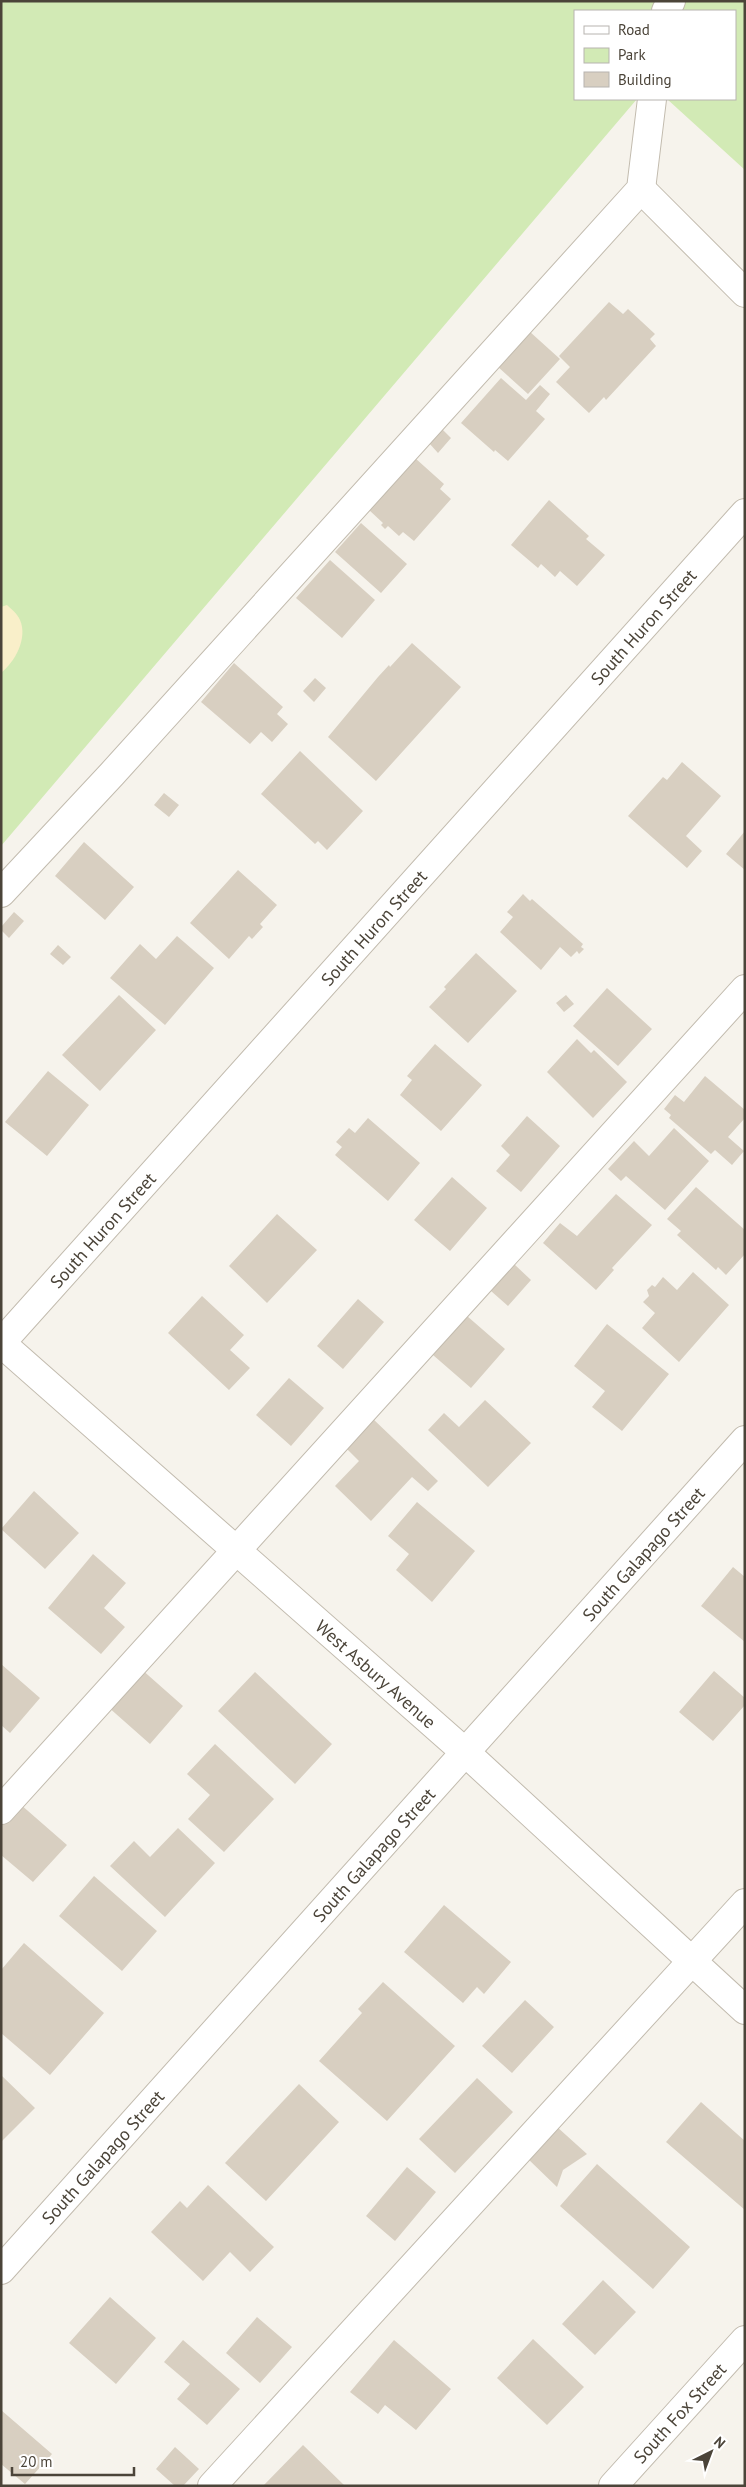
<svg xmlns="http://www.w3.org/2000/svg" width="746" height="2487" font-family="'PT Sans',sans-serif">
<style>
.green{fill:#d2eab5}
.sand{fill:#f9efc9}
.building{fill:#d8cfc1}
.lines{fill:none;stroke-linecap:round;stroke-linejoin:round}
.minor-casing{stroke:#c2bbae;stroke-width:30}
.minor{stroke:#fff;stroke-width:28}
.labels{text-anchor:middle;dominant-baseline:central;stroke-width:5;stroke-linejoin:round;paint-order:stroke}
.street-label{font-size:18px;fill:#4b4439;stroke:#fff}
</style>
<rect width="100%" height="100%" fill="#f6f3ec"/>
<path class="green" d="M1,1h744v169l-78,-71h68v-88h-160v88h62l-636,747z"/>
<path class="sand" d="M7,605c5,5 10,8 13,15 8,18 -5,42 -19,53v-66z"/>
<path class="building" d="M609,302l14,12 5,-5 27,25 -5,5 6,7 -50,54 -2,-3 -15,16 -33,-31 14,-15 -11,-11z
M529,331l31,28 -32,35 -31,-28z
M501,378l25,22 14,-15 10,9 -14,17 9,8 -37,42 -13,-11 -1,2 -33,-29z
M442,429l9,9 -13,15 -9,-10z
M415,458l29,26 -4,5 11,10 -37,42 -11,-9 -4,4 -11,-10 -3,3 -4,-4 2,-2 -14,-13z
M549,500l40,36 -3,3 19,16 -28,31 -17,-15 -5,6 -14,-13 -3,4 -27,-23z
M361,523l46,41 -26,29 -46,-41z
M330,560l45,40 -33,38 -46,-40z
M412,643l49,44 -85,94 -48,-44 50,-60 11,-12 1,2z
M234,663l49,44 -6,7 11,10 -16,18 -11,-10 -11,12 -49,-42z
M315,678l11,10 -12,14 -11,-11z
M300,751l63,60 -36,39 -9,-9 -3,3 -54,-50z
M682,762l39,34 -35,40 16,15 -15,17 -59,-52 35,-39 4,3z
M164,793l15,12 -10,12 -15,-12z
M745,831v39l-19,-16z
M84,842l50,45 -29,33 -50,-44z
M238,870l39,35 -17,19 3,3 -11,12 -3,-3 -20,23 -39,-36z
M523,894l7,7 2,-2 51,45 -2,3 3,2 -5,5 -2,-3 -6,6 -11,-10 -19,23 -41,-38 13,-15 -6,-5z
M14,912l10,9 -15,17 -8,-8v-3z
M177,936l37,32 -49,57 -55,-47 30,-34 16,15z
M58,945l13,12 -8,8 -13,-11z
M476,953l41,38 -49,52 -39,-36 17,-18 -2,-2z
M607,988l45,41 -34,37 -45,-40z
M119,995l37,35 -56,61 -38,-36z
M566,995l8,9 -10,8 -8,-9z
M577,1039l14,14 3,-3 33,32 -34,36 -46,-46z
M435,1044l47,41 -41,46 -41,-36 12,-15 -5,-4z
M48,1071l41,34 -42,51 -42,-34z
M705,1076l40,34v8l-17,19 16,14 -12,14 -17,-15 -4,4 -42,-36 2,-3 -7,-6 11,-14 9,7z
M527,1116l33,30 -39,46 -25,-21 14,-16 -9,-9z
M368,1118l52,45 -32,38 -53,-46 7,-8 -6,-5 13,-14 6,5z
M674,1128l35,33 -44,49 -39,-34 -5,5 -13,-12 26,-28 15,15z
M452,1177l35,31 -37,43 -36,-31z
M696,1187l49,43v24l-19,21 -8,-8 -2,3 -39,-35 4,-4 -14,-12z
M616,1194l36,31 -40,43 2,2 -18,20 -53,-47 17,-20 17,13z
M277,1214l40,36 -50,53 -38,-37z
M514,1264l17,16 -23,26 -17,-15z
M693,1272l36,33 -50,57 -37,-34 13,-15 -12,-11 6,-6 -2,-6 5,-5 3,2 8,-10 14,13z
M202,1296l42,39 -14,15 20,18 -21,22 -61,-57z
M358,1299l26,23 -41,47 -26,-23z
M467,1316l38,33 -34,39 -38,-33z
M607,1324l62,50 -47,57 -30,-24 13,-16 -31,-25z
M289,1378l35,30 -33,38 -35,-31z
M485,1400l46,43 -43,44 -60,-57 16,-17 15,14z
M372,1418l66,63 -10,10 -16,-14 -41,44 -36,-35 24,-25 -14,-14z
M34,1491l45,42 -34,36 -44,-40z
M417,1502l58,49 -43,51 -36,-32 13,-16 -21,-18z
M93,1554l33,29 -22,25 21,19 -24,27 -53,-46z
M733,1567l12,10v65l-44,-36z
M1,1664l39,34 -30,35 -9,-8z
M140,1668l43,38 -33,38 -43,-38z
M714,1671l31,27v7l-32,36 -34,-29z
M255,1672l77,72 -37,40 -77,-73z
M215,1744l59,55 -50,53 -36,-33 22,-24 -23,-21z
M20,1804l47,41 -34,37 -32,-27v-30z
M178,1828l37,35 -50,54 -55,-51 24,-25 16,16z
M94,1876l63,55 -35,40 -63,-55z
M444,1905l67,57 -27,32 -7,-7 -14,16 -59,-51z
M24,1943l80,70 -54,62 -49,-42v-63z
M383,1982l72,64 -68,75 -68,-60 43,-48 -4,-4z
M525,2000l29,27 -42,46 -30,-27z
M1,2075l34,33 -34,34z
M477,2078l36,34 -58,61 -36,-34z
M299,2084l40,38 -73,79 -41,-38z
M701,2102l44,39v69l-79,-68z
M556,2126l31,28 -24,16 -6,17 -30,-29z
M597,2164l93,83 -37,42 -93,-83z
M407,2167l29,25 -41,49 -29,-25z
M208,2185l66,62 -24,25 -20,-20 -27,29 -52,-49 29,-31 7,7z
M603,2280l33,32 -41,43 -33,-31z
M110,2297l46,41 -40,46 -47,-41z
M257,2317l35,30 -32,36 -34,-30z
M533,2339l51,48 -37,38 -50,-47z
M183,2340l57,49 -33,36 -30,-26 13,-15 -26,-22z
M394,2340l57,49 -35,41 -31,-25 -7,9 -28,-22z
M1,2410l51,44 -27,30 -24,-20z
M303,2445l42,41h-82z
M175,2447l24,22 -16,17h-8l-19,-17z"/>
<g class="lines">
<defs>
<g id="minor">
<path d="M666,11l5,-10"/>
<path d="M641,189l104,104"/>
<path d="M1,893l111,-119 529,-585 11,-90"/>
<path id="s1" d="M1,1343l744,-830"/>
<path id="s2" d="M1,1343l464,409 280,258"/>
<path d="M1,1810l744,-821"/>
<path id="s3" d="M1,2270l744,-830"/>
<path d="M212,2486l533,-583"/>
<path id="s4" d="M613,2486l132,-146"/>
</g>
</defs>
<use href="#minor" class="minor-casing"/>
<use href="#minor" class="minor"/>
</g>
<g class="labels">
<g class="street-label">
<text stroke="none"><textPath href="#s1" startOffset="962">South Huron Street</textPath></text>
<text stroke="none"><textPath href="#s1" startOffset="558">South Huron Street</textPath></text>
<text stroke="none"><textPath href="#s1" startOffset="152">South Huron Street</textPath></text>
<text stroke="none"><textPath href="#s3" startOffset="962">South Galapago Street</textPath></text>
<text stroke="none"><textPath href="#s2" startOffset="500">West Asbury Avenue</textPath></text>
<text stroke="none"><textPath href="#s3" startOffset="558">South Galapago Street</textPath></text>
<text stroke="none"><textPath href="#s3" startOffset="152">South Galapago Street</textPath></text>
<text stroke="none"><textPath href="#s4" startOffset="99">South Fox Street</textPath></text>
</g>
</g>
<rect width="746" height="2487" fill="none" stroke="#4b4439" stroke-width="5"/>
<rect x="574" y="10" width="162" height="90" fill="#ffffff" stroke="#b7b4b0"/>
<rect x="584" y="26" width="25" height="8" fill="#ffffff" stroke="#b7b4b0"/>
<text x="618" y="35" font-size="15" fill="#4b4439">Road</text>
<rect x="584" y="48" width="25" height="15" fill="#d2eab5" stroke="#b7b4b0"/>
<text x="618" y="60" font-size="15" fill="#4b4439">Park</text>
<rect x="584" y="72" width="25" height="15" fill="#d8cfc1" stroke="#b7b4b0"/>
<text x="618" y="85" font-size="15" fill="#4b4439">Building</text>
<g transform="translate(711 2452) rotate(42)" stroke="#ffffff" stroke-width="4" paint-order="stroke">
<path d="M0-4L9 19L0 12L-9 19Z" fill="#4b4439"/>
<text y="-8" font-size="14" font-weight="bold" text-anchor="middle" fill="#4b4439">N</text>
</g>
<path d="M12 2467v8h122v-8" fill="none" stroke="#4b4439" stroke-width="2.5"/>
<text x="20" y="2467" font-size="15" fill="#4b4439" stroke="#ffffff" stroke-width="4" paint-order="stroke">20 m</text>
</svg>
